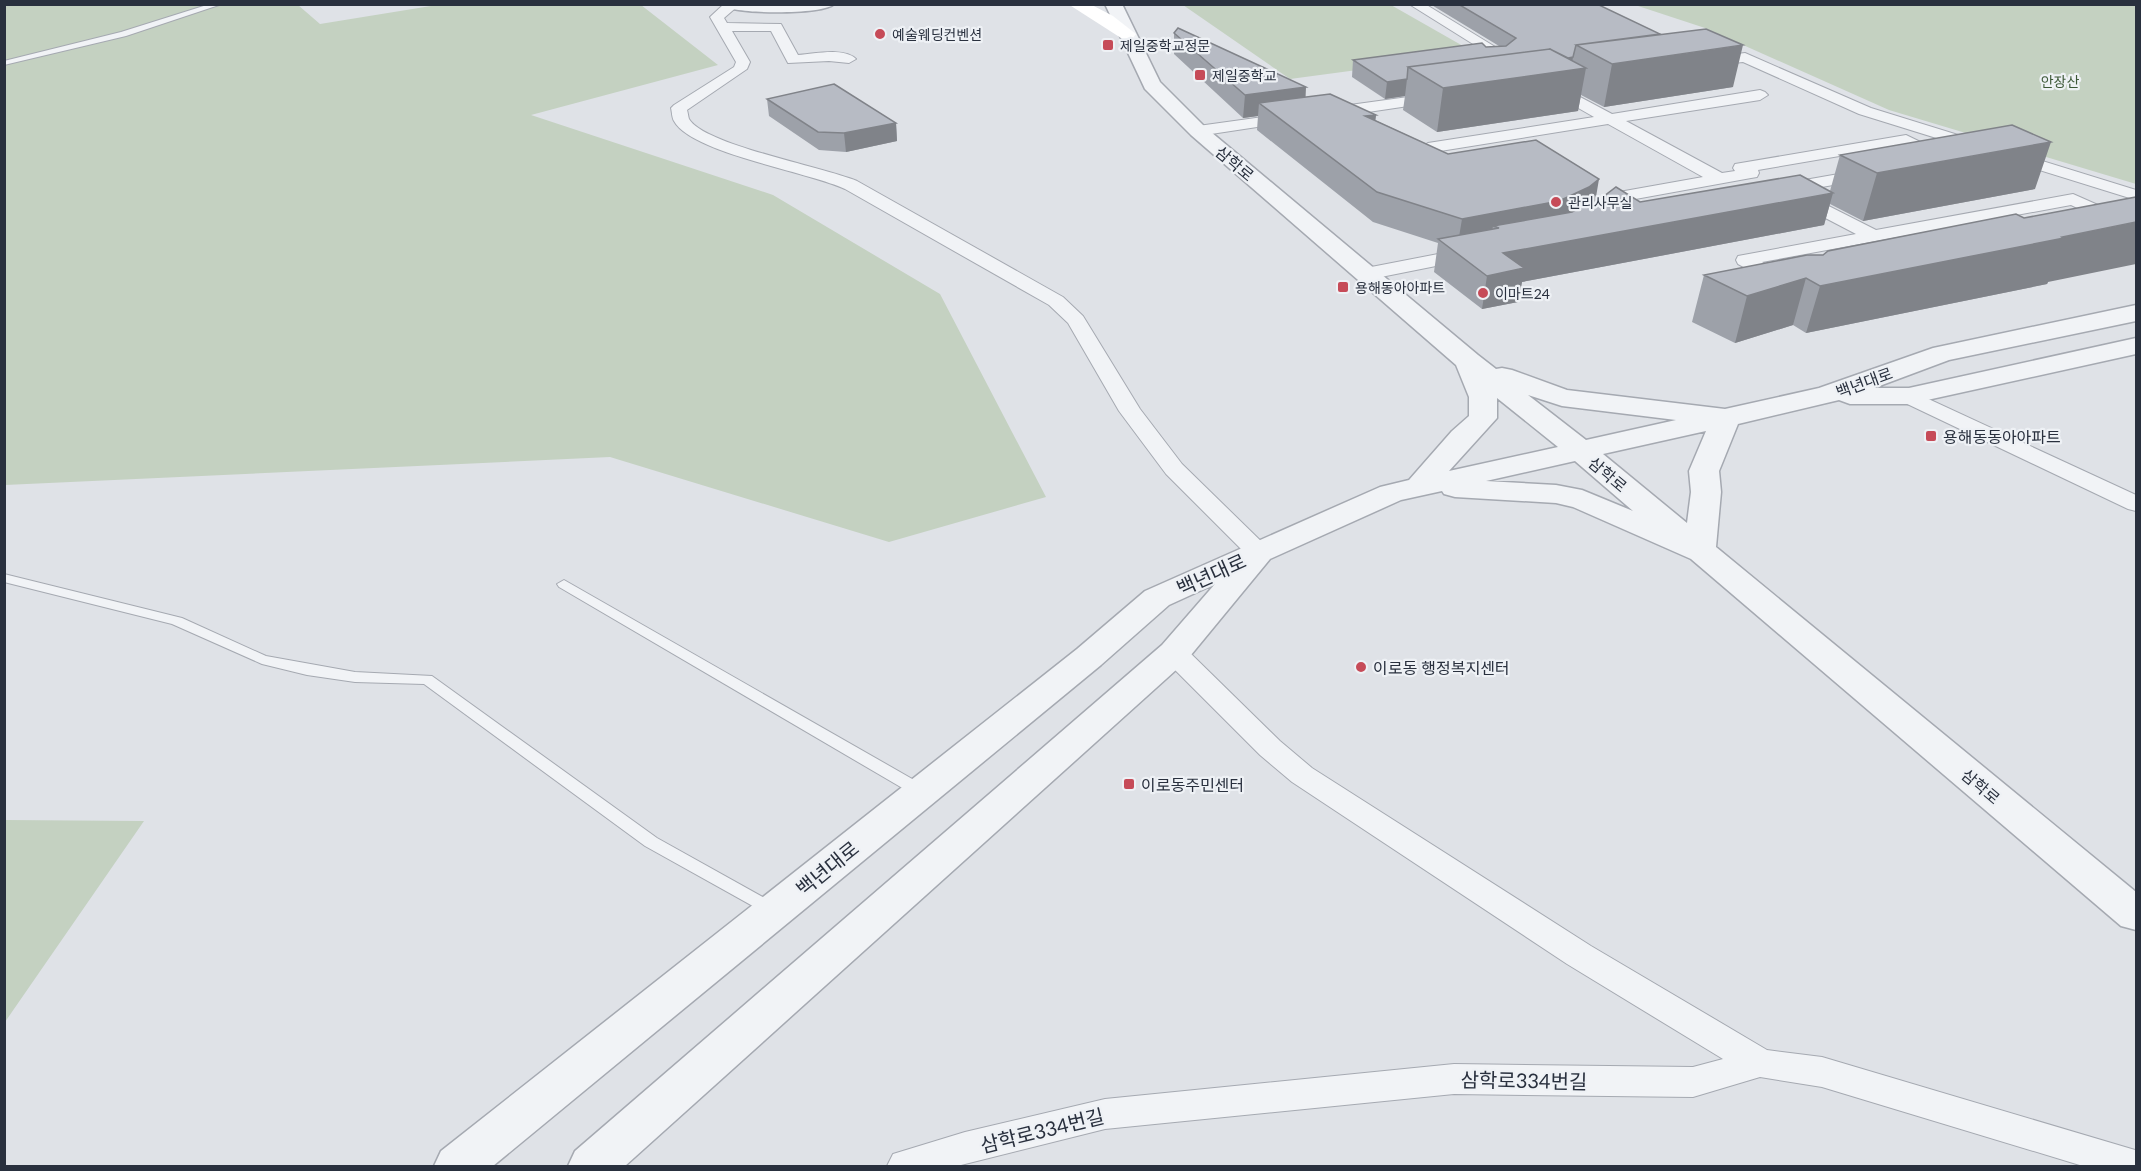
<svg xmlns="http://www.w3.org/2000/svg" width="2141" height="1171" font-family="Lato,'Noto Sans KR',sans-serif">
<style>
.green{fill:#c4d1c1}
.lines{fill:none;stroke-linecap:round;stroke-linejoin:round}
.service-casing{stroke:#a5a9b1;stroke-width:2}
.minor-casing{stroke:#a5a9b1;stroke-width:2}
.tertiary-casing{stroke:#a5a9b1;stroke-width:3}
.service{fill:#f1f3f6;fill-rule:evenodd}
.minor{fill:#f1f3f6;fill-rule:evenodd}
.tertiary{fill:#f1f3f6;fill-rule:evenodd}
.secondary{fill:#fff;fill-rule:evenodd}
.wall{fill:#9da1a9}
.shaded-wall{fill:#808389}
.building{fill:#b7bbc4;stroke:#808389;stroke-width:1.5}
.poi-dot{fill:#c64b58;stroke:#eef1f5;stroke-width:2}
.labels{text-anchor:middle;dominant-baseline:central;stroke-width:4.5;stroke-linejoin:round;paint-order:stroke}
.far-poi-label{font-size:14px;fill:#29303e;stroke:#eef1f5;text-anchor:start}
.far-park-label{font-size:14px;fill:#3c5837;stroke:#eef1f5}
.street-label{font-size:16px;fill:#29303e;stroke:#eef1f5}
.poi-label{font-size:16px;fill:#29303e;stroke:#eef1f5;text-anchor:start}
.near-street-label{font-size:20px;fill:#29303e;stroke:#eef1f5}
</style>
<rect width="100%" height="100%" fill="#dfe2e7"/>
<path class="green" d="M4,5h294l22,19 117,-19h204l77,60 -187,50 242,80 167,99 106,203 -157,45 -279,-85 -605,28z
M1183,5h208l86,49 -187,25z
M1635,5h501v179l-247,-74 -184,-82z
M5,820l139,1 -139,201 -1,-202z"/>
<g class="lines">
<defs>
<path id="service" d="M210,4h12l-96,32 -122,29v-4l117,-29z
M4,574l178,44 84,38 89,16 77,4 225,162 122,68 3,4 -3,4 -6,2 -6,-2 -122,-68 -221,-162 -69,-2 -48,-7 -45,-11 -90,-40 -168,-42z
M564,580l364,208 2,4 -2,4h-12l-357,-209 -2,-3z"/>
<path id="minor" d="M724,4l15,1 -15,13 3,5 54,1 17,31c16,-1 46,-8 58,4l-7,4 -20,-2 -41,2 -17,-32h-39l18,31 -3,7 -60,41c1,3 1,6 2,9 15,26 135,48 168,62l206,116 20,19 57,93 42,55 86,84 3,5 -3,5 -9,2 -9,-2 -84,-84 -47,-63 -51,-88 -19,-18 -204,-116c-36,-17 -154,-36 -171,-68 -2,-3 -2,-9 -3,-13l3,-3 60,-38 2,-5 -26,-45z
M1409,4h16l85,52 -7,4 -19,1 -2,-3 7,-4z
M1745,53l126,55 265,82v10l-277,-86 -116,-52 -38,4 -7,-4 7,-4z
M1550,81l62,33 148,-24 5,2 3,3 -8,5 -134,21 96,52 13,-2 -2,-3 2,-4 6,-1 165,-28 31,15 2,3 -8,5 -27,-13 -146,25 1,3 -2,4 -6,1 -121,22 -22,18h-12l-3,-4 26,-22 84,-15 -95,-53 -180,29 -8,-5 8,-5 166,-26 -49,-28 -3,-3z
M1437,93l5,2 3,3 -3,3 -114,17 -8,-5 8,-5z
M1291,113l8,5 -2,3 -99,15 -8,-5 8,-5z
M1867,169l6,1 2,4 -2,4 -74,13 77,39 197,-36 52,23 3,4 -3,4h-12l-42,-20 -309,57 27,16 3,4 -3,4 -7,2 -44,-24 -2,-4 2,-4 118,-22 -65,-34 -3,-4 3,-3h-15l-3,-4 3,-4 6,-1z
M1469,248l7,2 2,4 -2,4 -110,22 -7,-2 -2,-4 2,-4 7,-2z
M1909,390l227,105v16l-8,-2 -227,-108 -3,-5 3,-5z
M1174,645l10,2 96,94 32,27 279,178 176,104 55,7 313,93 1,16h-53l-261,-79 -62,-10 -67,20 -239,-3 -349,35 -148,37h-70l6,-12 72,-22 140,-33 349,-35 239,3 30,-8 -156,-95 -275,-182 -32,-27 -96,-96 -3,-6 3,-6z"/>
<path id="tertiary" d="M720,4h114c-9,11 -105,11 -114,0z
M1105,4h17l38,78 45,45 273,228 18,14 6,-1 10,2 55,20 158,19 94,-21 114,-40 203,-43v16l-187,39 -75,28h35l227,-50v16l-227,50h-59l-11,-4 -101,24 -19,47 2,21 -5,55 420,345v38l-15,-4 -430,-367 -118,-52 -17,-4 -101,-6 -11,-3 -2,-3 -41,9 -131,59 -84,102 -561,505h-57l7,-15 587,-506 53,-61 -46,21 -68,60 -608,501h-59l7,-15 636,-502 68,-58 235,-104 29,-7 43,-49 17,-15v-19l-13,-32 -265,-230 -46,-46zM1528,395l34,11 114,14 -90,20zM1497,398l61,49 -109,24 48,-53zM1706,431l-17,40 2,21 -4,31 -84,-69zM1575,461l58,50 -51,-21 -26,-5 -70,-4z"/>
</defs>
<use href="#service" class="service-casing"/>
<use href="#minor" class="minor-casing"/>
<use href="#tertiary" class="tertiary-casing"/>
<use href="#service" class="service"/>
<use href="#minor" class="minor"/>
<use href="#tertiary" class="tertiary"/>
<path class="secondary" d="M1068,4h22l23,12 23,18 -3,4h-12z"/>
</g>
<path class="wall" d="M1430,4h167l136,83 -129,20 -23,-12 -3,16 -141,21 -34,-22 2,-14 -20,3 -33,-22 1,-17 146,-14z
M1174,33l132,64 70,18 -1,5 73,34 147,47 45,1 190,-11 10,-36 195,34 -172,32 -33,-17 -6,21 -302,57 -4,20 -36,7 -48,-37 4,-29 -65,-21 -116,-92 1,-14 -15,2 -69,-64z
M767,99l129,24 1,18 -51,11 -27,-2 -50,-34z
M1704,275l344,7 -1,2 -241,49 -13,-8 -58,18 -43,-21z"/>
<path class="shaded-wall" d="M1743,45l-10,42 -129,20 8,-43z
M1573,57l-2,13 15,-2 -8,43 -141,21 6,-44z
M1407,79l-2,17 -20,3 2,-17z
M1306,87l-1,23 -46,-7 -1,13 -15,2 2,-23z
M1376,115l-3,27 -8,-26z
M896,123l1,18 -51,11 -2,-19z
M2051,142l-16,47 -172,32 14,-48z
M1599,179l-5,30 -95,19 -6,-2 -3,17 -33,6 5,-30z
M1833,193l-9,32 -302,57 -4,20 -36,7 5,-33 16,-23z
M2136,222v42l-88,18 -1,2 -241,49 14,-47z
M1806,278l-13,47 -58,18 12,-47z"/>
<path class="building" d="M1458,4h139l63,30 -84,11 -3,12 -5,1 -18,-9 -142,18 -1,12 -20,3 -34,-22 129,-17 4,4 20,-1 10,-8z
M1178,28l128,59 -61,8 -71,-62z
M1706,29l37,16 -131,19 -36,-19z
M1550,49l36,19 -143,20 -35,-21z
M834,84l62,39 -52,10 -26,-1 -51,-33z
M1330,94l46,21 -11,1 83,38 88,-14 63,39 -10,8 -30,14 -97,18 -85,-27 -118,-89z
M2012,125l39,17 -174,31 -37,-18z
M1800,175l33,18 -330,60 21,15 -37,8 -49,-37 61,-11 -6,-2 79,-14 32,-16 12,-9 24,15z
M2136,197v25l-74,15 2,1 -244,48 -14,-8 -59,18 -43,-21 103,-20h16l5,-4 188,-37 8,4z"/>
<g class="poi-dot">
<circle cx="880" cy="34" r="6"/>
<rect x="1102" y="39" width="12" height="12" rx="3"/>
<rect x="1194" y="69" width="12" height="12" rx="3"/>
<circle cx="1556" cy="202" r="6"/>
<rect x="1337" y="281" width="12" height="12" rx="3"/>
<circle cx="1483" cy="293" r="6"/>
<rect x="1925" y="430" width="12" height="12" rx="3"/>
<circle cx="1361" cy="667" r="6"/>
<rect x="1123" y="778" width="12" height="12" rx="3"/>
</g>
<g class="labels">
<g class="far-poi-label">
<text x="892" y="34">예술웨딩컨벤션</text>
<text x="1120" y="45">제일중학교정문</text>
<text x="1212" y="75">제일중학교</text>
<text x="1568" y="202">관리사무실</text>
<text x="1355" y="287">용해동아아파트</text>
<text x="1495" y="293">이마트24</text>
</g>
<g class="far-park-label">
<text x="2060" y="81">안장산</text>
</g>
<g class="street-label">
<text transform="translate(1235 163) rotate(40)">삼학로</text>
<text transform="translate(1864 382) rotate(-20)">백년대로</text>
<text transform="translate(1608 474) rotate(40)">삼학로</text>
<text transform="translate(1981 786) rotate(40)">삼학로</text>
</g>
<g class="poi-label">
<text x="1943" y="436">용해동동아아파트</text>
<text x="1373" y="667">이로동 행정복지센터</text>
<text x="1141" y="784">이로동주민센터</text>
</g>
<g class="near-street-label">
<text transform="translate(1211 574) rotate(-24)">백년대로</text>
<text transform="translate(827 868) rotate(-39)">백년대로</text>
<text transform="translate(1524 1080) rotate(1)">삼학로334번길</text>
<text transform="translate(1042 1130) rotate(-14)">삼학로334번길</text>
</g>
</g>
<rect width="2141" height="1171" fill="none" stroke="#29303e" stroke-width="12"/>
</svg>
